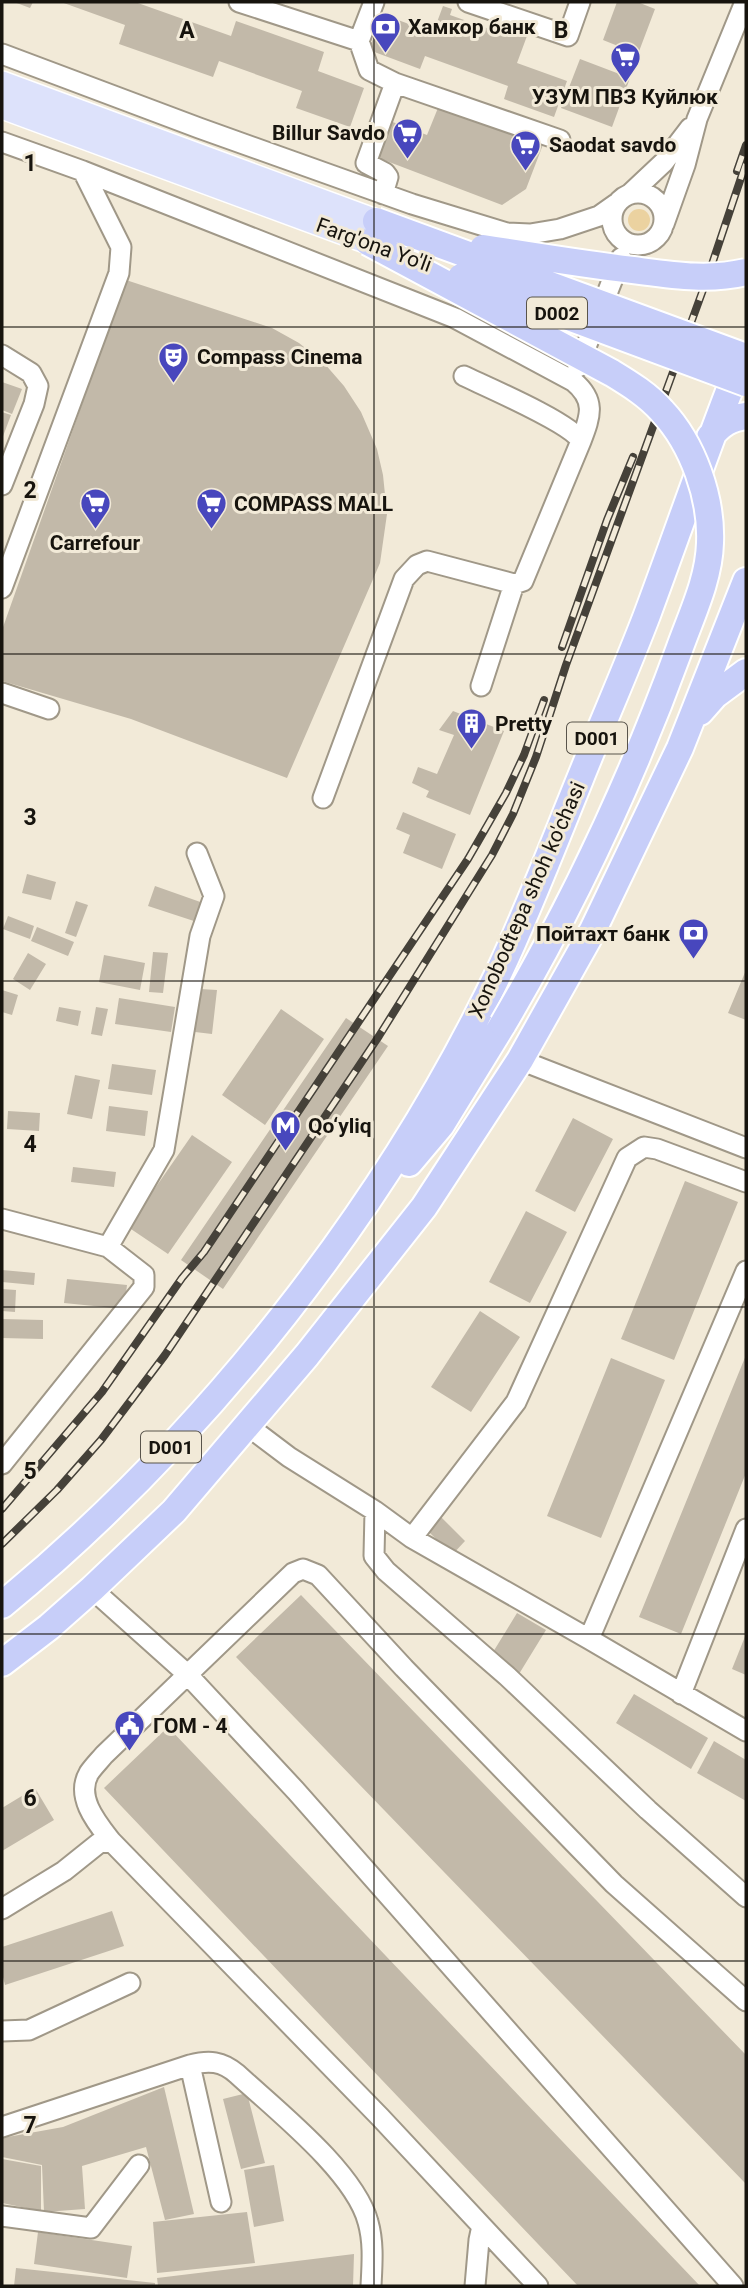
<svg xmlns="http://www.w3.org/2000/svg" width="748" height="2288" font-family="Roboto,sans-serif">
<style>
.green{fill:#ebd2a0}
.building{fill:#c2b9a9}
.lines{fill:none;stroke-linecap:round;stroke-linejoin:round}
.minor-casing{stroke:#a09888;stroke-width:23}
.major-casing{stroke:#fff;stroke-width:26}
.highway-casing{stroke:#fff;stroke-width:30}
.minor{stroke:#fff;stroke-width:19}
.major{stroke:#dde2fb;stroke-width:23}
.highway{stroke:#c7cef9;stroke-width:26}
.rail-casing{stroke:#454139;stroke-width:8}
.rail{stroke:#f2ead8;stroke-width:5;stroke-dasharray:16;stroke-linecap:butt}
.highway-bridge-casing{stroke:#fff;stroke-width:30;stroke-linecap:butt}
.highway-bridge{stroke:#c7cef9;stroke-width:26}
.grid{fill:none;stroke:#17140e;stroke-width:2;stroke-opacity:0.55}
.labels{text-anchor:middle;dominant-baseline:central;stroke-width:6;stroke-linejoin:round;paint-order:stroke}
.shield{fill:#f2ead8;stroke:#59544b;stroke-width:2}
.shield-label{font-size:19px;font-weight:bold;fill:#17140e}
.poi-label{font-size:21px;font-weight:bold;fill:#17140e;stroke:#f2ead8;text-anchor:start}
.street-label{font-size:21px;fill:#17140e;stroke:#f2ead8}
.grid-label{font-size:23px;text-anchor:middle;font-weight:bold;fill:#17140e;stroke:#f2ead8;stroke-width:6;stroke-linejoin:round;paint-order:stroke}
</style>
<rect width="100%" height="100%" fill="#f2ead8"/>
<path class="green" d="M628 220a11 11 0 1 1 22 0a11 11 0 1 1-22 0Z"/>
<path class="building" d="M14,2h19l-3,6z
M61,2h74l96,34 5,-15 88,31 -6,19 46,17 -14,39 -54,-19 6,-17 -83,-30 -6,16 -94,-33 6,-19z
M617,2h24l-1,1 15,6 -17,45 -35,-14z
M443,6l9,3 -2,6 62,22 2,-6 13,5 -10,27 50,18 -13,36 -50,-18 4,-13 -83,-30 -5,13 -51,-19 13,-36 51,19z
M580,59l50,19 -18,49 -51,-19z
M440,103l104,39 -18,47 -24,16 -126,-48 14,-36 37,14z
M126,280l146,48 27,15 25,20 20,23 17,26 16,37 6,26 4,39 -7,49 -93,215 -156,-59 -129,-38v-51z
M2,382l20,7 -10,25 -10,-4z
M2,412l9,3 -9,24z
M453,711l51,20 -34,84 -44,-18 3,-6 -17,-8 6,-16 19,7 17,-39 -15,-5z
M403,812l53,22 -14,35 -39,-16 7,-18 -14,-6z
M27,874l29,8 -5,18 -29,-7z
M155,886l51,18 -6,19 -52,-17z
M76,901l12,4 -12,32 -11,-4z
M8,916l26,10 -4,13 -27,-10z
M37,927l37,15 -6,14 -37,-15z
M153,952l15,1 -5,40 -14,-1z
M28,953l18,11 -16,26 -17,-11z
M104,955l41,8 -5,27 -41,-8z
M746,970v50l-18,-7z
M200,989l17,1 -5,44 -17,-2z
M2,990l16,5 -6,20 -10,-3z
M119,998l56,9 -4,25 -56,-8z
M59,1007l22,4 -3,15 -22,-5z
M96,1007l12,2 -6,27 -11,-2z
M281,1009l43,30 -59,86 -43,-30z
M346,1018l42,28 -165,243 -42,-29z
M112,1064l44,6 -4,25 -44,-6z
M75,1075l25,5 -8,39 -25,-5z
M109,1106l39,5 -3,25 -39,-5z
M8,1111l32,2 -1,18 -32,-2z
M573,1118l40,21 -38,73 -40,-21z
M192,1135l40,27 -64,92 -40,-27z
M73,1167l43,5 -2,15 -43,-5z
M685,1181l53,21 -64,158 -53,-21z
M526,1211l41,21 -37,71 -41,-21z
M2,1270l33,3 -1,12 -32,-3z
M67,1279l60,6 -3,24 -60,-6z
M2,1289l14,1 -1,22 -13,-1z
M480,1311l40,26 -49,75 -40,-25z
M2,1319l41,1v19l-41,-1z
M746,1355v118l-65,161 -42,-17z
M611,1358l54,22 -64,158 -54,-22z
M441,1517l24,24 -13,14 -24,-24z
M301,1595l445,460v129l-510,-527z
M517,1613l29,17 -27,44 -29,-17z
M746,1634v41l-14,-6z
M634,1694l74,44 -17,31 -75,-46z
M168,1727l532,559h-122l-474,-498z
M714,1741l32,19v41l-49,-28z
M35,1788l19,32 -52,31v-43z
M112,1911l12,35 -119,39 -3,-12v-26z
M164,2087l30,127 -29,6 -19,-73 -64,19 3,43 -41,3 -2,-47 -40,-8v-19l61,-11z
M247,2093l18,70 -24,6 -18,-70z
M2,2159l39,7v45l-39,-8z
M274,2165l10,56 -30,6 -10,-57z
M247,2212l8,51 -98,10 -4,-51z
M38,2232l94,14 -5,32 -93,-14z
M354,2254l-1,32h-195l-1,-8z
M16,2268l139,15v3h-141z"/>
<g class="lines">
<defs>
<path id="minor" d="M239,2l120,39 15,-39
M468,2l100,34 12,-34
M359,41l10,29 26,13 165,57
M2,54l197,74 213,76 95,29 23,1 30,-5 39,-13 17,-12
M2,142l81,29 372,147 118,63c23,19 18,34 8,60
M612 219a26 26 0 1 1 52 0a26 26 0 1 1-52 0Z
M631,193l33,-31 26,-34
M383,194l5,-17 -3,-4 -19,-10 29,-80
M664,224l21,-59 12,-46 48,-117
M2,355l29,18 7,13 -4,18 -32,81
M578,367l43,-109
M2,588l117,-315 2,-26 -38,-76
M481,686l33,-102
M2,693l47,16
M323,798l81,-219 13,-14 10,-4 87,23 9,-3 58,-140c-10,-18 -94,-54 -117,-65
M520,1060l226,88
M2,1219l106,28 36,28v12l-142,177
M108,1247l56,-97 36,-214 14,-40 -17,-43
M248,1426l41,31 86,54 -1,45 12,15 121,105 141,134 98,87
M375,1511l37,27 177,101 157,92
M412,1538l104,-136 111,-244 17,-11 13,2 89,33
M92,1589l95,85 109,117 437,495
M589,1639l157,-368
M681,1694l65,-165
M111,1841c-14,-18 -36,-44 -22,-68 4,-6 10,-12 15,-18l189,-182 10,-4 15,6 86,93 210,216 132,117
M2,1909l62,-38 35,-28 12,-2 269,276 158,169
M2,2031l27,-1 101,-47
M190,2065l31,137
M2,2127l188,-62c19,-5 32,-4 47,9 39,36 118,98 131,148 6,21 4,43 3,64
M2,2216l89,12 48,-63
M475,2286l4,-46 3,-14"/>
<path id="major" d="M2,83l374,138
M2,107l366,135"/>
<path id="highway" d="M710,437c11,-13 20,-19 36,-21
M700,712l15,-17 31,-23
M409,1163l32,-38 62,-101
M2,1605c204,-168 384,-396 498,-635 29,-62 54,-127 80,-191 22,-55 46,-109 67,-164 32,-86 61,-172 95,-257
M2,1663l47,-36 43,-38 82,-78 133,-156 117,-148 96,-147 73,-130 87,-182 66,-167"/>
</defs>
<use href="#minor" class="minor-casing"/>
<use href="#major" class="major-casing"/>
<use href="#highway" class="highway-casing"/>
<use href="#minor" class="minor"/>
<use href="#major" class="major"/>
<use href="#highway" class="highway"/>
<defs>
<path id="rail" d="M737,171l9,-26
M562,647l45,-127 26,-63
M2,1509l100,-117 80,-114 22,-26 264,-393 38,-66 18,-38 20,-55
M2,1544l55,-54 44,-50 64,-85 214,-319 113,-181 21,-41 23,-57 30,-92 141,-386 39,-116"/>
</defs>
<use href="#rail" class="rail-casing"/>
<use href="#rail" class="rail"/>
<defs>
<path id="highway-bridge" d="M376,221l370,136
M368,242l244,131c18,11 36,22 50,38 31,33 50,87 48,132 -1,37 -19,73 -31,107 -47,129 -106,255 -176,374
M483,248c50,8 100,16 150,22 39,5 75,11 113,2
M461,277l285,106"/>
</defs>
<use href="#highway-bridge" class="highway-bridge-casing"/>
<use href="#highway-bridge" class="highway-bridge"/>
</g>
<path class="grid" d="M374,2v2284M2,327h744M2,654h744M2,981h744M2,1307h744M2,1634h744M2,1961h744"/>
<defs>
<symbol id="bank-pin" viewBox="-11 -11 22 30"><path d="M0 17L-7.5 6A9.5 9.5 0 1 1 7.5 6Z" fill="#4847bd" stroke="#f2ead8"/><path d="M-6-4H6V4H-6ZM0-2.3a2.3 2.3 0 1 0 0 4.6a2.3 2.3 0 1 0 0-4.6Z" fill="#fff"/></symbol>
<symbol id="supermarket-pin" viewBox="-11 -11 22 30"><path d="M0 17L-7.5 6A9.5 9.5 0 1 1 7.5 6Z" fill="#4847bd" stroke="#f2ead8"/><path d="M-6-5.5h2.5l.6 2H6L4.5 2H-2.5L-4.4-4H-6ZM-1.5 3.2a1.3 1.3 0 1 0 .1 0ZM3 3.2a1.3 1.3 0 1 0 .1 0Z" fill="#fff"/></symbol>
<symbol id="theatre-pin" viewBox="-11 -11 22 30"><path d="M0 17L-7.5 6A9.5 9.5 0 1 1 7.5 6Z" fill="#4847bd" stroke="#f2ead8"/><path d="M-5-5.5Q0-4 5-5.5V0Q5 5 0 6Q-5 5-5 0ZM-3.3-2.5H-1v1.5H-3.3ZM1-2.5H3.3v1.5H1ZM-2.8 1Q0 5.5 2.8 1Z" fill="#fff"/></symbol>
<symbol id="building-pin" viewBox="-11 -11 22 30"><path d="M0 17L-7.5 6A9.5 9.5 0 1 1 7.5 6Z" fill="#4847bd" stroke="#f2ead8"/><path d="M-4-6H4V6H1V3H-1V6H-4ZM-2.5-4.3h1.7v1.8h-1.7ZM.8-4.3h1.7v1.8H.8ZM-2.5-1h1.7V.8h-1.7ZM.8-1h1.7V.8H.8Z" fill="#fff"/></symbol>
<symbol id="metro-pin" viewBox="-11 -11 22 30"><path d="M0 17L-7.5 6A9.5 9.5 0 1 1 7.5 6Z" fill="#4847bd" stroke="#f2ead8"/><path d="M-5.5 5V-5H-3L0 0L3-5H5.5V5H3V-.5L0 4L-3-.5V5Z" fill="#fff"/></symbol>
<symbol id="civic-pin" viewBox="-11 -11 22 30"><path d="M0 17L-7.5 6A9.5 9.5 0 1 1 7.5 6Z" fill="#4847bd" stroke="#f2ead8"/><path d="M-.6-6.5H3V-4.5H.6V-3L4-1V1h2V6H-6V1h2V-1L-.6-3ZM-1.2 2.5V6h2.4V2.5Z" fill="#fff"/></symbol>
</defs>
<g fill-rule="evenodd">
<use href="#bank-pin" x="368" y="10" width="35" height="47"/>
<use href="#supermarket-pin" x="608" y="40" width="35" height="47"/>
<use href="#supermarket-pin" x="390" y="116" width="35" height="47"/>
<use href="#supermarket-pin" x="508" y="128" width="35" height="47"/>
<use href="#theatre-pin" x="156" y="340" width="35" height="47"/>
<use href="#supermarket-pin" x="78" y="486" width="35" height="47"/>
<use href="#supermarket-pin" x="194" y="486" width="35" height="47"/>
<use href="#building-pin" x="454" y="706" width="35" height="47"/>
<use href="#bank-pin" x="676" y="916" width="35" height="47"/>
<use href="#metro-pin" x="268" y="1108" width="35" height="47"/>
<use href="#civic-pin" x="112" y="1708" width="35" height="47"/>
</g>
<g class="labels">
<g class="shield">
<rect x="527" y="297.5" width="60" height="31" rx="5"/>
<rect x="567" y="722.5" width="60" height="31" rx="5"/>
<rect x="141" y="1431.5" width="60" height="31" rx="5"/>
</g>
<g class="shield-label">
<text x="557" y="313">D002</text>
<text x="597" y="738">D001</text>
<text x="171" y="1447">D001</text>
</g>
<g class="poi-label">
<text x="408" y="27">Хамкор банк</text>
<text x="625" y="97" text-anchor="middle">УЗУМ ПВЗ Куйлюк</text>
<text x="385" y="133" text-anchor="end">Billur Savdo</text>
<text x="549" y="145">Saodat savdo</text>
<text x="197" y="357">Compass Cinema</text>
<text x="234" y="504">COMPASS MALL</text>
<text x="95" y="543" text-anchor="middle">Carrefour</text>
<text x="495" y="724">Pretty</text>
<text x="670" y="934" text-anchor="end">Пойтахт банк</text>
<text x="308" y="1126">Qo‘yliq</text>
<text x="153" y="1726">ГОМ - 4</text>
</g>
<g class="street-label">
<text transform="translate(374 245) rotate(20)">Farg'ona Yo'li</text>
<text transform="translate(527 900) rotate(-66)">Xonobodtepa shoh ko'chasi</text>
</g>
</g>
<g class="grid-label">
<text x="187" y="38">A</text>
<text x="561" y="38">B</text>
<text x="30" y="171">1</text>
<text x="30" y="498">2</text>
<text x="30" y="825">3</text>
<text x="30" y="1152">4</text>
<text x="30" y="1479">5</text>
<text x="30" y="1806">6</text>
<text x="30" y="2133">7</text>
</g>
<rect width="748" height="2288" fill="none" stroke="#17140e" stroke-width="7"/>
</svg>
